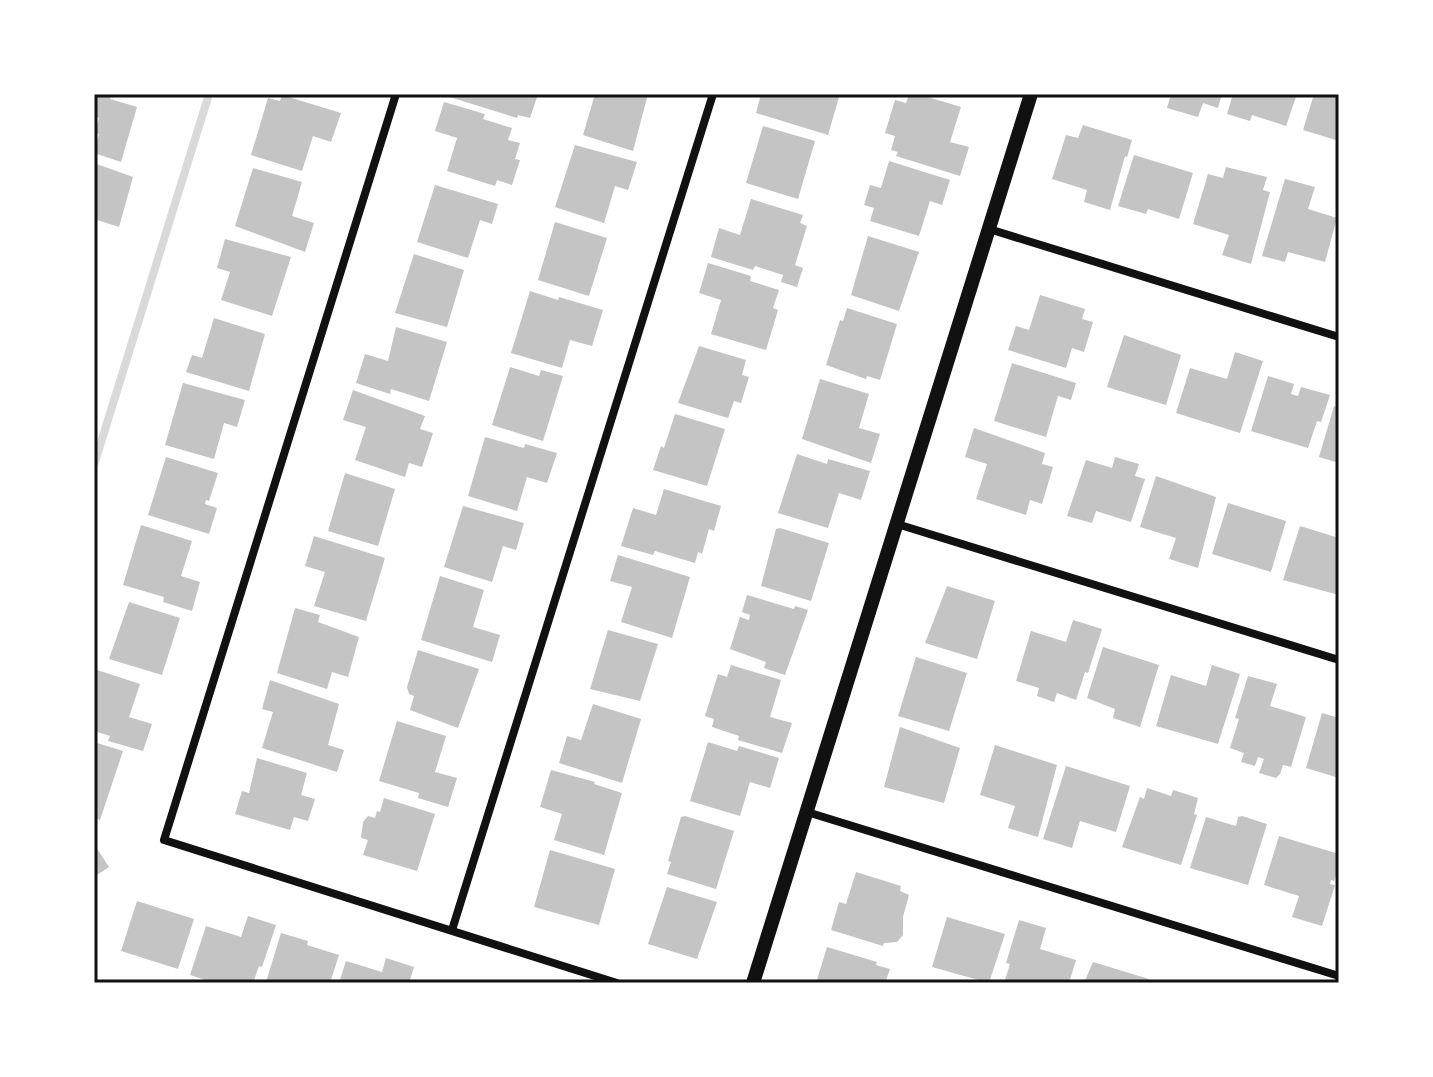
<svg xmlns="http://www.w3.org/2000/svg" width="1433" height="1077" font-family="Georgia,serif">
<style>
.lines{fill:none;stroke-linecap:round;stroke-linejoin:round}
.stream{stroke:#d9d9d9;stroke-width:8}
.building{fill:#c4c4c4}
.minor{stroke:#111;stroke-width:8}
.tertiary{stroke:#111;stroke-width:14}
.neatline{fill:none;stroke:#111;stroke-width:3}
</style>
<rect width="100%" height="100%" fill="#fff"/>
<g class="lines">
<path class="stream" d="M94,465l115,-371"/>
</g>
<path class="building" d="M94,94h18l-2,5 27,8 -16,55 -27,-9 5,-19 -4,-1 4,-15 -5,-2z
M538,94l-8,24 -12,-3 -1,3 -74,-23z
M595,94h53l-15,57 -50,-16z
M761,94h79l-12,41 -72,-22z
M909,94h9l43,13 -11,35 19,5 -9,29 -64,-20 2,-4 -7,-2 4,-14 -10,-3 10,-33 11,3z
M1171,94h51l-4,14 -15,-5 -5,14 -31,-9z
M1233,94h64l-11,32 -34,-11 -2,6 -23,-7z
M1314,94h25v47l-36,-11z
M282,95l59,18 -10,29 -18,-6 -11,35 -51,-16 17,-57 12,3z
M444,102l41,12 -2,5 29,9 -4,12 12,3 -5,16 5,1 -8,25 -15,-5 -2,6 -48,-15 10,-33 -22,-7z
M1083,125l49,15 -5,17 -2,-1 -15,54 -26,-8 3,-12 -35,-11 14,-44 12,3z
M763,126l52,15 -17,58 -52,-16z
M575,145l62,17 -9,28 -13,-4 -11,37 -49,-16z
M1134,155l59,18 -14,46 -31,-10 -2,5 -28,-8z
M889,161l61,19 -8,25 -12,-4 -11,35 -49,-15 4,-13 -10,-3 6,-20 11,3z
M94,163l39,14 -14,50 -25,-8z
M1226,167l41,10 -4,13 7,2 -19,72 -29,-9 7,-20 -36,-11 15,-50 15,4z
M253,168l49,14 -10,34 22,7 -9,29 -70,-26z
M1285,179l30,8 -7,22 29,9 -12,44 -37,-10 -3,10 -23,-6z
M435,185l63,19 -6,20 -12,-4 -12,38 -51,-16z
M751,199l52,16 -3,8 7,3 -12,39 8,3 -6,19 -16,-5 2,-7 -28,-9 -2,4 -42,-13 8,-29 21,7z
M555,222l52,16 -18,58 -51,-16z
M868,236l51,16 -20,59 -48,-16z
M225,239l66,18 -19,59 -51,-16 9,-28 -13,-4z
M414,254l50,16 -17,57 -52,-14z
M708,263l43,13 -1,5 29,9 -6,18 5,2 -12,40 -55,-16 10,-34 -22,-7z
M530,291l28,9 1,-3 44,13 -11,36 -22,-6 -8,28 -51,-15z
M1040,295l45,14 -3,10 11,3 -9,30 -12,-4 -6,20 -58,-18 8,-24 13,4z
M847,308l50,16 -17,56 -13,-4 -1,3 -40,-14 14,-45 3,1z
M214,318l51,16 -16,57 -63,-19 6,-17 10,3z
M396,327l51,15 -18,59 -38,-12 -1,5 -34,-11 9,-29 23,7z
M1124,335l57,20 -15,50 -59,-18z
M699,346l47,14 -4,15 7,2 -8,26 -7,-2 -6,17 -50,-15z
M1235,352l28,9 -23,72 -64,-20 14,-45 37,11z
M1012,363l64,20 -5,17 -13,-4 -12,41 -52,-16z
M510,367l29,9 2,-6 22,6 -20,65 -51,-16z
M1268,376l26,8 -3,10 7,2 3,-9 29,8 -9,27 -4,-1 -9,27 -57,-17z
M820,379l49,15 -10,34 21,6 -9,29 -69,-24z
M183,383l62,17 -8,27 -13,-4 -10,36 -49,-14z
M353,390l72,26 -5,13 13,4 -11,34 -13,-4 -4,14 -50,-17 11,-33 -23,-7z
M1334,406l5,1v56l-20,-6z
M675,414l50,15 -18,57 -54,-16 8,-24 3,2z
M974,428l71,25 -3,11 11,3 -11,37 -12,-4 -4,15 -50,-16 11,-35 -22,-7z
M485,437l39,11 1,-4 32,9 -10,30 -20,-6 -10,34 -49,-15z
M797,454l30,10 1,-5 42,12 -9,29 -22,-7 -11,35 -50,-15z
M166,457l52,16 -9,28 -3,-1 -1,4 12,4 -8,26 -61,-19z
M1115,457l24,7 -4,12 10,3 -14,43 -35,-11 -4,12 -25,-7 19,-56 26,8z
M345,473l50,16 -17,57 -50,-15z
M1156,476l60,21 -18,71 -29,-9 7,-21 -36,-11z
M664,489l57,17 -7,25 -5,-2 -7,25 -4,-2 -3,11 -40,-12 -2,4 -32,-9 12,-38 23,7z
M1228,503l58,18 -15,51 -59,-18z
M463,506l61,17 -8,27 -13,-4 -11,36 -48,-15z
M141,525l51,16 -11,35 19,6 -8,29 -29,-9 1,-5 -41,-12z
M1300,526l39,12v57l-56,-15z
M780,528l49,15 -18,58 -50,-15 15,-57z
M314,536l71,22 -19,63 -52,-15 11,-34 -20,-6z
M618,555l72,22 -18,61 -51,-16 11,-35 -22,-6z
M440,576l44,14 -11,37 27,8 -8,27 -71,-22z
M947,586l48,15 -18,58 -52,-16z
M747,595l47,14 1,-3 13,4 -23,65 -21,-7 2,-6 -36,-13 10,-32 9,3 1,-5 -8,-3z
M129,602l51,16 -18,57 -53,-16z
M295,608l25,7 -2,7 41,15 -11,40 -16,-5 -5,17 -50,-16z
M1073,620l29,9 -14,44 -3,-1 -9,28 -19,-7 -3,9 -17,-6 2,-8 -23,-7 15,-50 35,11z
M608,630l50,14 -18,57 -50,-12z
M1103,647l56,18 -19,62 -27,-9 2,-9 -28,-11z
M418,650l61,19 -21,59 -48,-18 4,-14 -5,-2 -2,-7z
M916,657l51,16 -18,58 -51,-15z
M731,665l50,15 -11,37 22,6 -10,30 -44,-13 1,-4 -27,-9 2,-8 -9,-3 13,-42 9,3z
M1212,665l28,9 -22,70 -62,-18 15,-51 35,11z
M94,669l46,15 -11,33 23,7 -9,27 -35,-10 2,-5 -16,-5z
M1248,676l29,8 -7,22 36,11 -15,50 -8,-2 -3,9 -4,4 -17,-5 5,-14 -6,-2 -3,9 -14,-4 3,-9 -14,-5 9,-29 -4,-1z
M270,680l69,24 -11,41 16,5 -7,22 -75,-24 11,-36 -11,-3z
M593,704l48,15 -19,64 -63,-20 8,-27 14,4z
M1322,713l17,5v60l-33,-10z
M397,721l49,15 -11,36 22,6 -9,29 -30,-9 1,-5 -40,-12z
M900,727l60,21 -16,55 -60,-16z
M94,742l29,9 -23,69 -6,-2z
M708,742l29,9 2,-5 40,12 -9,30 -20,-6 -10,34 -50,-15z
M995,745l62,20 -19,72 -30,-9 7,-22 -35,-11z
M257,758l50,15 -6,22 14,4 -7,22 -14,-4 -4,13 -55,-16 7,-23 7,2z
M1066,766l64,20 -14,46 -36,-11 -8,27 -29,-9z
M551,770l44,12 -1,2 28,9 -18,62 -50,-15 8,-26 -22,-7z
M1147,788l24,8 2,-6 25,8 -4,16 3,1 -16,50 -59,-18 18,-50 4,2z
M384,798l51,16 -18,57 -54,-16 5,-15 -7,-2 2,-16 5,-6 7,2 2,-7 3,1z
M685,816l49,15 -18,58 -49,-15 4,-12 -3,-1 13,-44z
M1242,816l25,8 -19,61 -58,-17 16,-51 30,9 2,-9z
M1279,836l60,18v11l-5,16 -3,-1 -1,4 5,1 -13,41 -30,-9 7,-21 -35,-11z
M94,844l15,23 -15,10z
M550,850l65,19 -16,56 -65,-18z
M856,872l45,14 -1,5 9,4 -6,22v18l-6,7 -13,1 -1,3 -52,-16 8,-28 7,2z
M667,887l50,15 -20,57 -49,-15z
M137,901l57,18 -16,50 -57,-18z
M248,916l28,9 -14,42 -3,-1 -6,17h-38l-25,-8 16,-49 35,11z
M947,917l58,17 -16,49 -57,-16z
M1019,920l27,8 -6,21 36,11 -7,23h-65l6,-19 -4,-1z
M281,933l27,8 -1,4 32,10 -9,28 -64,-1z
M827,947l50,15 -1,3 14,4 -5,14h-69z
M386,958l28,9 -5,16h-70l7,-22 36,11z
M1093,962l56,17 -1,4h-64z"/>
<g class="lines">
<path class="minor" d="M396,94l-232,746 453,143
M989,229l350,108
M897,524l442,136
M807,812l532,164
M452,930l261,-836"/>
<path class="tertiary" d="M753,983l278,-889"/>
</g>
<rect width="1433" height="1077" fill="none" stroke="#ffffff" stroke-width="192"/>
<rect x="96" y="96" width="1241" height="885" class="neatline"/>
</svg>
